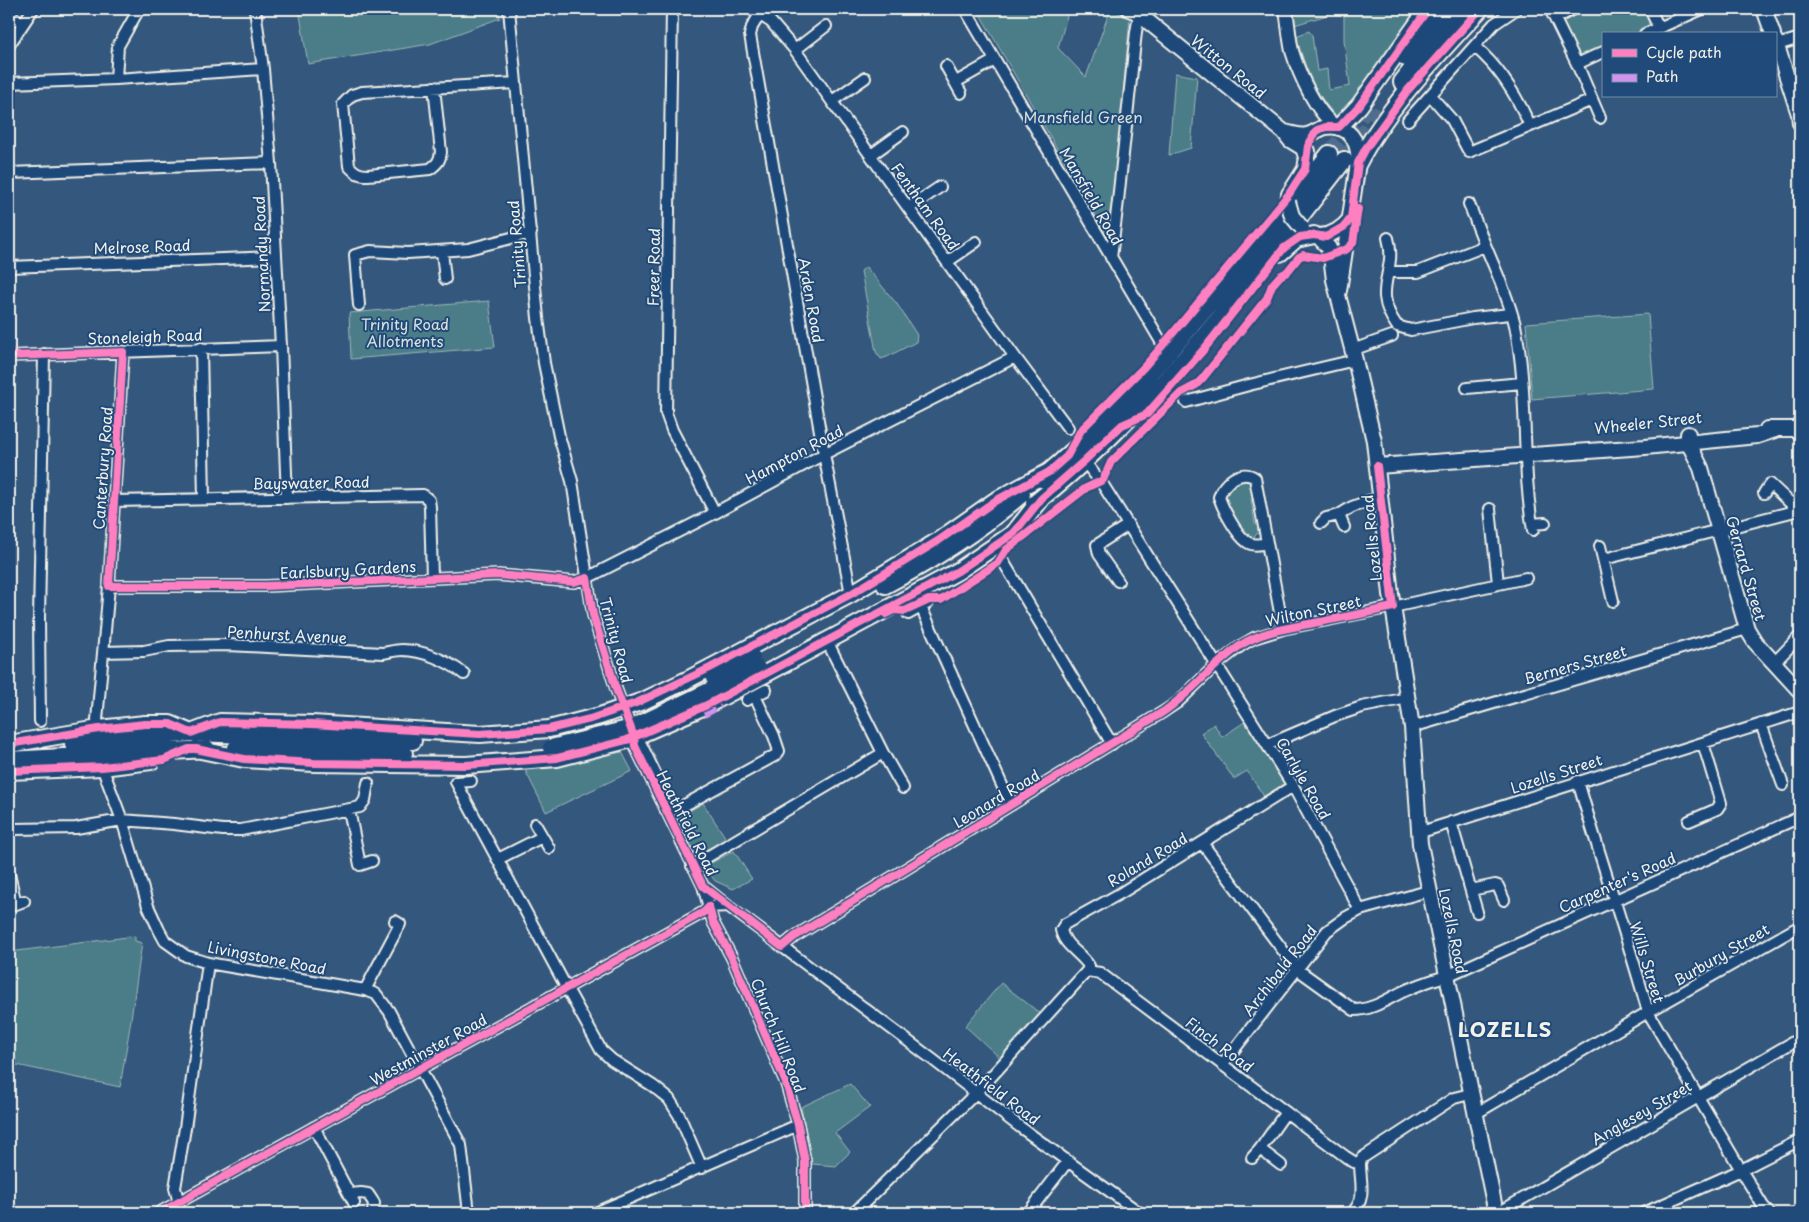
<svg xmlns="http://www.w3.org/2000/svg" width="1809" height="1222" font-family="'Playpen Sans',sans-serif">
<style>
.green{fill:#4b7d89;stroke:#a0b7b8}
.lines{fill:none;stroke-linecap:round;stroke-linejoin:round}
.trunk-tunnel{stroke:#506e8d;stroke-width:16;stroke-dasharray:16 8;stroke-linecap:butt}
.minor-casing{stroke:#f4f1e8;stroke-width:14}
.tertiary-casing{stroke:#f4f1e8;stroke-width:16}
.secondary-casing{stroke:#f4f1e8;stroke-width:18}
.trunk-casing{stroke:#f4f1e8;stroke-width:20}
.minor{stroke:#1f4a7a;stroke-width:10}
.tertiary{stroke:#1f4a7a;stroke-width:12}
.secondary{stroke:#1f4a7a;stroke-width:14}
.trunk{stroke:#1f4a7a;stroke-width:16}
.secondary-bridge-casing{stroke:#f4f1e8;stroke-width:18;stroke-linecap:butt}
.trunk-bridge-casing{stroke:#f4f1e8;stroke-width:20;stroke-linecap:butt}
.secondary-bridge{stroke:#1f4a7a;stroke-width:14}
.trunk-bridge{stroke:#1f4a7a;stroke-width:16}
.quiet{stroke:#d193ec;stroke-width:6;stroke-dasharray:12 6;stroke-linecap:butt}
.cycleway-casing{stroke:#1f4a7a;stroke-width:11}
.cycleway{stroke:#ff80c0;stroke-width:8}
.labels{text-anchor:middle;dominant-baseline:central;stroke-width:4;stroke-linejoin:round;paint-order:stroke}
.street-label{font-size:15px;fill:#f4f1e8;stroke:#1f4a7a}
.park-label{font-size:15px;fill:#dbe0da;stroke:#1f4a7a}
.district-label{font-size:20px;font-weight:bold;letter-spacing:1px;fill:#f4f1e8;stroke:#1f4a7a}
</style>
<rect width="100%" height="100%" fill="#33577d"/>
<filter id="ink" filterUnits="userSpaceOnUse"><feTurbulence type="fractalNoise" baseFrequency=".02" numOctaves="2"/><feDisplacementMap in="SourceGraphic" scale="10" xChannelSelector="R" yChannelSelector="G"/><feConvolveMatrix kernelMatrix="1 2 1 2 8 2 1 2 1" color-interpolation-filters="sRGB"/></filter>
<g filter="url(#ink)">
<path class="green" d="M299,9h199l2,9 -70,26 -122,20z
M977,9h92l-11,39 28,29 24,-67 20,7 -20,224z
M1290,9h24v1l10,-1h97l-83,109c-24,-24 -33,-51 -42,-82l13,-5 3,4 5,36 10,-2 2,21 21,-4 -6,-46v-30l-53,16z
M1583,9h60l6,14 -1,5 -14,6h-31v12l-24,9 -6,-7 -11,-25 4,-5z
M1175,73l22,4 -6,71 -22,7z
M866,267l31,37 20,31 -1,7 -29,15 -6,2 -5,-7 -15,-81z
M489,301l6,46 -144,12 -2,-46z
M1648,314l6,75 -122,10 -6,-76z
M1245,477l5,6 4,13 -3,3 4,25 3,2 1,6 -7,7 -6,-2c-8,-14 -25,-31 -21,-49z
M1246,721l42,64 -23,13 -18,-27 -13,8 -33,-46 13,-9 8,13z
M622,752l10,19 -86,41 -21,-42z
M703,803l24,37 -28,13h-5l-15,-36z
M734,851l18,28 -19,10 -18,-8 -9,-12 3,-5z
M135,936v5l7,2 -12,83 -10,61 -108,-23 -3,19v-131z
M1001,983l40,31 -41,44 -35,-32z
M850,1084l20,23 -35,26 15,19 -14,14 -24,-2 -11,-57z"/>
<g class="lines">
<path class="trunk-tunnel" d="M1329,154l42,-50
M1344,160l37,-49"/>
<defs>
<path id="minor" d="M255,9l8,60 8,94 10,183 6,152
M509,9l29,309 6,45 15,73 13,45 21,134 23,74 18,48 1,9 68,140 25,20 204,153 88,68 120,86
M672,9l-6,404 6,17 43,83
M751,9l20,13 24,28 220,307 53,71
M965,9l198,336
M1550,9l27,55 23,54
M1650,9l9,19
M760,14l-8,13 -2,8 74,419 27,140
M9,15l14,8
M1556,18l17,-9
M1645,34l57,-25
M9,45l24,-36
M1777,45l23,-7
M1475,47c25,21 42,49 55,79
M795,50l31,-24
M1577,64l26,-12
M946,66l15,27
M116,79l2,-33 21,-37
M956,82l39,-22
M9,83l107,-4 147,-10
M434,87l7,65c-1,9 -4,12 -11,17l-62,6c-9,0 -13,-2 -19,-9l-6,-62 9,-9 10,-3 154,-9
M1431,96l21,24 17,32 123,-52
M832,101l33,-23
M1408,120l86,-96 22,-15
M871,155l32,-23
M9,173l262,-10
M1469,204c6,15 11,29 17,43 11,27 22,49 29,78 14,68 6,138 18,205
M909,208l31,-21
M1388,238c10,35 -18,50 9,88l14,4 62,-12 37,-4
M442,252l3,27
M1111,258l7,-57 18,-169 3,-17
M947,262l29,-20
M9,267l266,-10
M1388,272h30l67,-26
M359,305l-4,-50 15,-4 38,2 60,-4 63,-16
M201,348l3,151
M1352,350l40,-14
M9,356l272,-10
M1467,388l55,-5
M1186,402l63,-17 106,-25
M1084,461l19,24 190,301 67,124
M1764,493l6,-9 30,28
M114,501l309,-6 6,5 1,7 2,71
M1490,509l8,74
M1339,515l5,12
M1321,523l5,-5 13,-3 13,-8 16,-6 12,-2
M1532,524l13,-1
M1266,543c-7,2 -13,3 -19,-1 -11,-8 -24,-33 -28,-45 4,-14 22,-29 36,-19l28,151
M1600,546l13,55
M1604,559l195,-49
M1003,561l109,183
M1118,581l-19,-27 -2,-9 31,-20
M109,586h158l231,-11 76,7 13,-4 128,-65 109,-59 191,-97
M921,607l90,198
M908,614l20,-11
M827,641l56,112 20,35
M103,652l41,-1 25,-5 59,-1 155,8c6,-1 13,-3 19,-3 21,0 46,11 62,24
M1774,663l26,-27
M747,700l19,-10
M40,721l-1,-102 5,-265
M1761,724l22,61
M1412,727l335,-98
M99,729l-2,-9 12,-134 14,-234
M639,740l19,39
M1267,745l68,-29 27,-9 46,-9
M102,767l20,53 26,86 11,24 6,11 21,15 22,7 157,27 11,4 13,17 72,134 8,68
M471,781l-15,1 109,203 36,65 11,10 41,26 16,13 10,16 23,53
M1578,781c22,78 49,154 70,231l93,158 22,36 6,7
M349,810l11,55 12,-4
M666,811l15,-4 95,-52 3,-4 -5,-15 -19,-40
M1689,821l28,-12 4,-6 -18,-60
M1451,822l26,90
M535,824l14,24
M9,832l5,-3 62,-1 46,-8 52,4 49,6h18l119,-23 5,-7 3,-17
M1418,833l382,-121
M1202,843l95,126 57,41c21,0 37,-14 55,-21 12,-5 25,-10 38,-13l353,-159
M498,859l44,-22
M692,866l191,-113
M9,874l7,30 8,-3
M703,886l10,36 19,36 54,125 12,42 7,36v52
M1471,890l24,-5 3,1 6,14
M782,947l12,-10 369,-225 15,-10 39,-38 25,-19 12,-7 29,-9 110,-22 133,-29
M1087,971l13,2 246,184 8,5 6,1
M1087,971l2,-5c-8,-13 -25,-20 -28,-36l4,-6 56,-31 172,-107
M365,990l35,-66 -5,-3
M1222,1065l105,-134 18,-13 15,-8 68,-19
M1475,1114l173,-102 152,-86
M314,1127l40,76
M1260,1149l21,16
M1252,1158l8,-9 26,-37
M1360,1163l2,-5 92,-60 16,-4
M350,1194l11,-1 7,1 6,9 -1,10
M179,1203l-4,-15 10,-60 23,-165
M159,1213l545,-301 5,-5 19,-1
M595,1213l203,-88
M854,1213l126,-124 107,-118
M1028,1213l40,-52
M1352,1213c15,-15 8,-31 8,-50
M1498,1213l302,-175
M1644,1213l97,-43 59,-30"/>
<path id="tertiary" d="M1286,9c2,13 3,28 6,42 7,23 24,62 44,75"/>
<path id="secondary" d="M1129,9l6,2 149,121 6,8 13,8 4,12
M1764,9l9,25
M1775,40l24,74 1,9
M1284,132c7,1 15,5 23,3 6,-1 11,-6 18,-8 24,-4 35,15 33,36l-19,128
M1288,202l1,-8 16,-25 3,-18
M1313,235c16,4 28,-5 38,-17
M1318,236l11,12 2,8 3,24 21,80 19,81 17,153 21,133 8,117 76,369
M1767,429h33
M1688,434v8l13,26 46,161 8,13 45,49
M1377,466l268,-19 112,-11 18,-6"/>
<path id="trunk" d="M1406,58l39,-49
M1402,82l20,-26 41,-47
M1339,127l20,-21 69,-97
M1358,163c29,-56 79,-107 122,-154
M1280,253l16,-14 18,-4
M1041,479c60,-50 113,-108 163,-168 44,-51 85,-104 125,-157
M1034,504c122,-96 215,-222 310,-344
M885,585c49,-25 95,-55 137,-91
M9,744l90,-15 46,-5h25l21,9 29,-11 92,2 168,10 69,-5 51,-13 43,-15 42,-20 166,-87 87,-53 57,-40 54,-29
M73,744l118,-11 222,8
M236,748h79l89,5
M196,749l48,10 70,4 152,2 91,-7 70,-18 80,-35 251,-134 56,-38 27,-34
M9,760l198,-11
M9,771l93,-4 49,-6"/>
</defs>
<use href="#minor" class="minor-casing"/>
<use href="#tertiary" class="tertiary-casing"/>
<use href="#secondary" class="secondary-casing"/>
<use href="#trunk" class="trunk-casing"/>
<use href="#minor" class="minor"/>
<use href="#tertiary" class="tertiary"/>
<use href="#secondary" class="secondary"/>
<use href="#trunk" class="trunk"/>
<defs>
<path id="secondary-bridge" d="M1288,202l4,14 10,12"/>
<path id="trunk-bridge" d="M714,678l38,-21
M551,748l81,-20 125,-60"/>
</defs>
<use href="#secondary-bridge" class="secondary-bridge-casing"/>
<use href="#trunk-bridge" class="trunk-bridge-casing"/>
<use href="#secondary-bridge" class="secondary-bridge"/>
<use href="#trunk-bridge" class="trunk-bridge"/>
<path class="quiet" d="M704,715l17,-9"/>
<defs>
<path id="cycleway" d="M9,356l114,-4 -14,234h158l231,-11 76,7 13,-4 6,37 23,74 18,48 1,9 68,140 79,61 12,-10 369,-225c28,-19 49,-47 78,-67 22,-14 48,-17 73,-22 26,-5 53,-10 79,-16l-16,-141
M886,614l8,-4 11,1 24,-11h12l57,-37 8,-13 80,-62 17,-8 8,-18 70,-69 15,-8 6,-6 65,-81 5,-13 8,-9 7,-4 12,-15 4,-2 20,3 24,-9 6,-6 5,-34
M9,744l90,-15 46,-5h25l21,9 29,-11 92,2 168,10 69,-5 41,-10 46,-16 74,-35 141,-74 87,-53 57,-40 54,-29 18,-16 14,-26 62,-62 20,-23 126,-151 16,-25 3,-23 9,-16 9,-3h13l20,-21 69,-97
M9,771l93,-4 62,-7 25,-11h7l48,10 70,4 152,2 91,-7 70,-18 80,-35 251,-134 56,-38 27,-34 43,-38 38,-36 25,-11 58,-66 79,-100 16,-11 14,-2 12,2 19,-11 6,-8 7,-55 8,-15 42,-58 72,-81
M709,907l4,15 19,36 54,125 12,42 7,36v52
M159,1213l545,-301 5,-5"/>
</defs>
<use href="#cycleway" class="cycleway-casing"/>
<use href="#cycleway" class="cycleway"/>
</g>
</g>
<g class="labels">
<g class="street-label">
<text transform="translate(1229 66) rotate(39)">Witton Road</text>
<text transform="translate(1092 196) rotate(60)">Mansfield Road</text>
<text transform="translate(926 206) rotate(54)">Fentham Road</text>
<text transform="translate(516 244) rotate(-95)">Trinity Road</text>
<text transform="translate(142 246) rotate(-2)">Melrose Road</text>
<text transform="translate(261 254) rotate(-93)">Normandy Road</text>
<text transform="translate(653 267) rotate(-89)">Freer Road</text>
<text transform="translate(812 300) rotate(80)">Arden Road</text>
<text transform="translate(145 336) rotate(-2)">Stoneleigh Road</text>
<text transform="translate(1648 422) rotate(-6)">Wheeler Street</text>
<text transform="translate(794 454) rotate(-28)">Hampton Road</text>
<text transform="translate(102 468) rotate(-86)">Canterbury Road</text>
<text transform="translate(311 482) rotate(-1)">Bayswater Road</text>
<text transform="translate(1371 538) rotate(-96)">Lozells Road</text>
<text transform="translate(1747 568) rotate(74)">Gerrard Street</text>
<text transform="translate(348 569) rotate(-3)">Earlsbury Gardens</text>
<text transform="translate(1313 610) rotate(-12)">Wilton Street</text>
<text transform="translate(287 634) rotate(3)">Penhurst Avenue</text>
<text transform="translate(617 640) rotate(75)">Trinity Road</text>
<text transform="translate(1575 664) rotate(-16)">Berners Street</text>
<text transform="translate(1556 773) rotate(-18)">Lozells Street</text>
<text transform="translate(1304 778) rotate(60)">Carlyle Road</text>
<text transform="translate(996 798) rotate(-31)">Leonard Road</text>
<text transform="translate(688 823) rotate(63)">Heathfield Road</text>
<text transform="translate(1147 859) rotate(-31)">Roland Road</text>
<text transform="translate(1617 882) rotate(-24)">Carpenter's Road</text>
<text transform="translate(1454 931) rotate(78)">Lozells Road</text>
<text transform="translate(1721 954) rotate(-30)">Burbury Street</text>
<text transform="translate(267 957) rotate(11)">Livingstone Road</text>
<text transform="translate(1648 962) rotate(73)">Wills Street</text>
<text transform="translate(1279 970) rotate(-52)">Archibald Road</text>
<text transform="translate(779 1035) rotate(68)">Church Hill Road</text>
<text transform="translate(1220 1044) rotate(37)">Finch Road</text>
<text transform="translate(428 1049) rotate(-29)">Westminster Road</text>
<text transform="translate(992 1086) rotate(37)">Heathfield Road</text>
<text transform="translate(1641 1112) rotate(-30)">Anglesey Street</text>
</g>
<g class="park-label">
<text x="1083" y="116">Mansfield Green</text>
<text x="405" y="323">Trinity Road<tspan x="405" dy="17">Allotments</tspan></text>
</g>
<g class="district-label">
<text x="1505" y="1029">LOZELLS</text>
</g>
</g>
<rect width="1809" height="1222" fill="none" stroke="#1f4a7a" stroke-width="30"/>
<rect x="15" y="15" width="1779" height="1192" fill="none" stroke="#f4f1e8" stroke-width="2" filter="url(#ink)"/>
<rect x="1602" y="32" width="175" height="65" fill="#1f4a7a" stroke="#748da6"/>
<rect x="1612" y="49" width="25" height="8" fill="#ff80c0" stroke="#748da6"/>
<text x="1646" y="58" font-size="15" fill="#f4f1e8">Cycle path</text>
<rect x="1612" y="74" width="25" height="8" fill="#d193ec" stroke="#748da6"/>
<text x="1646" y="82" font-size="15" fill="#f4f1e8">Path</text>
</svg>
